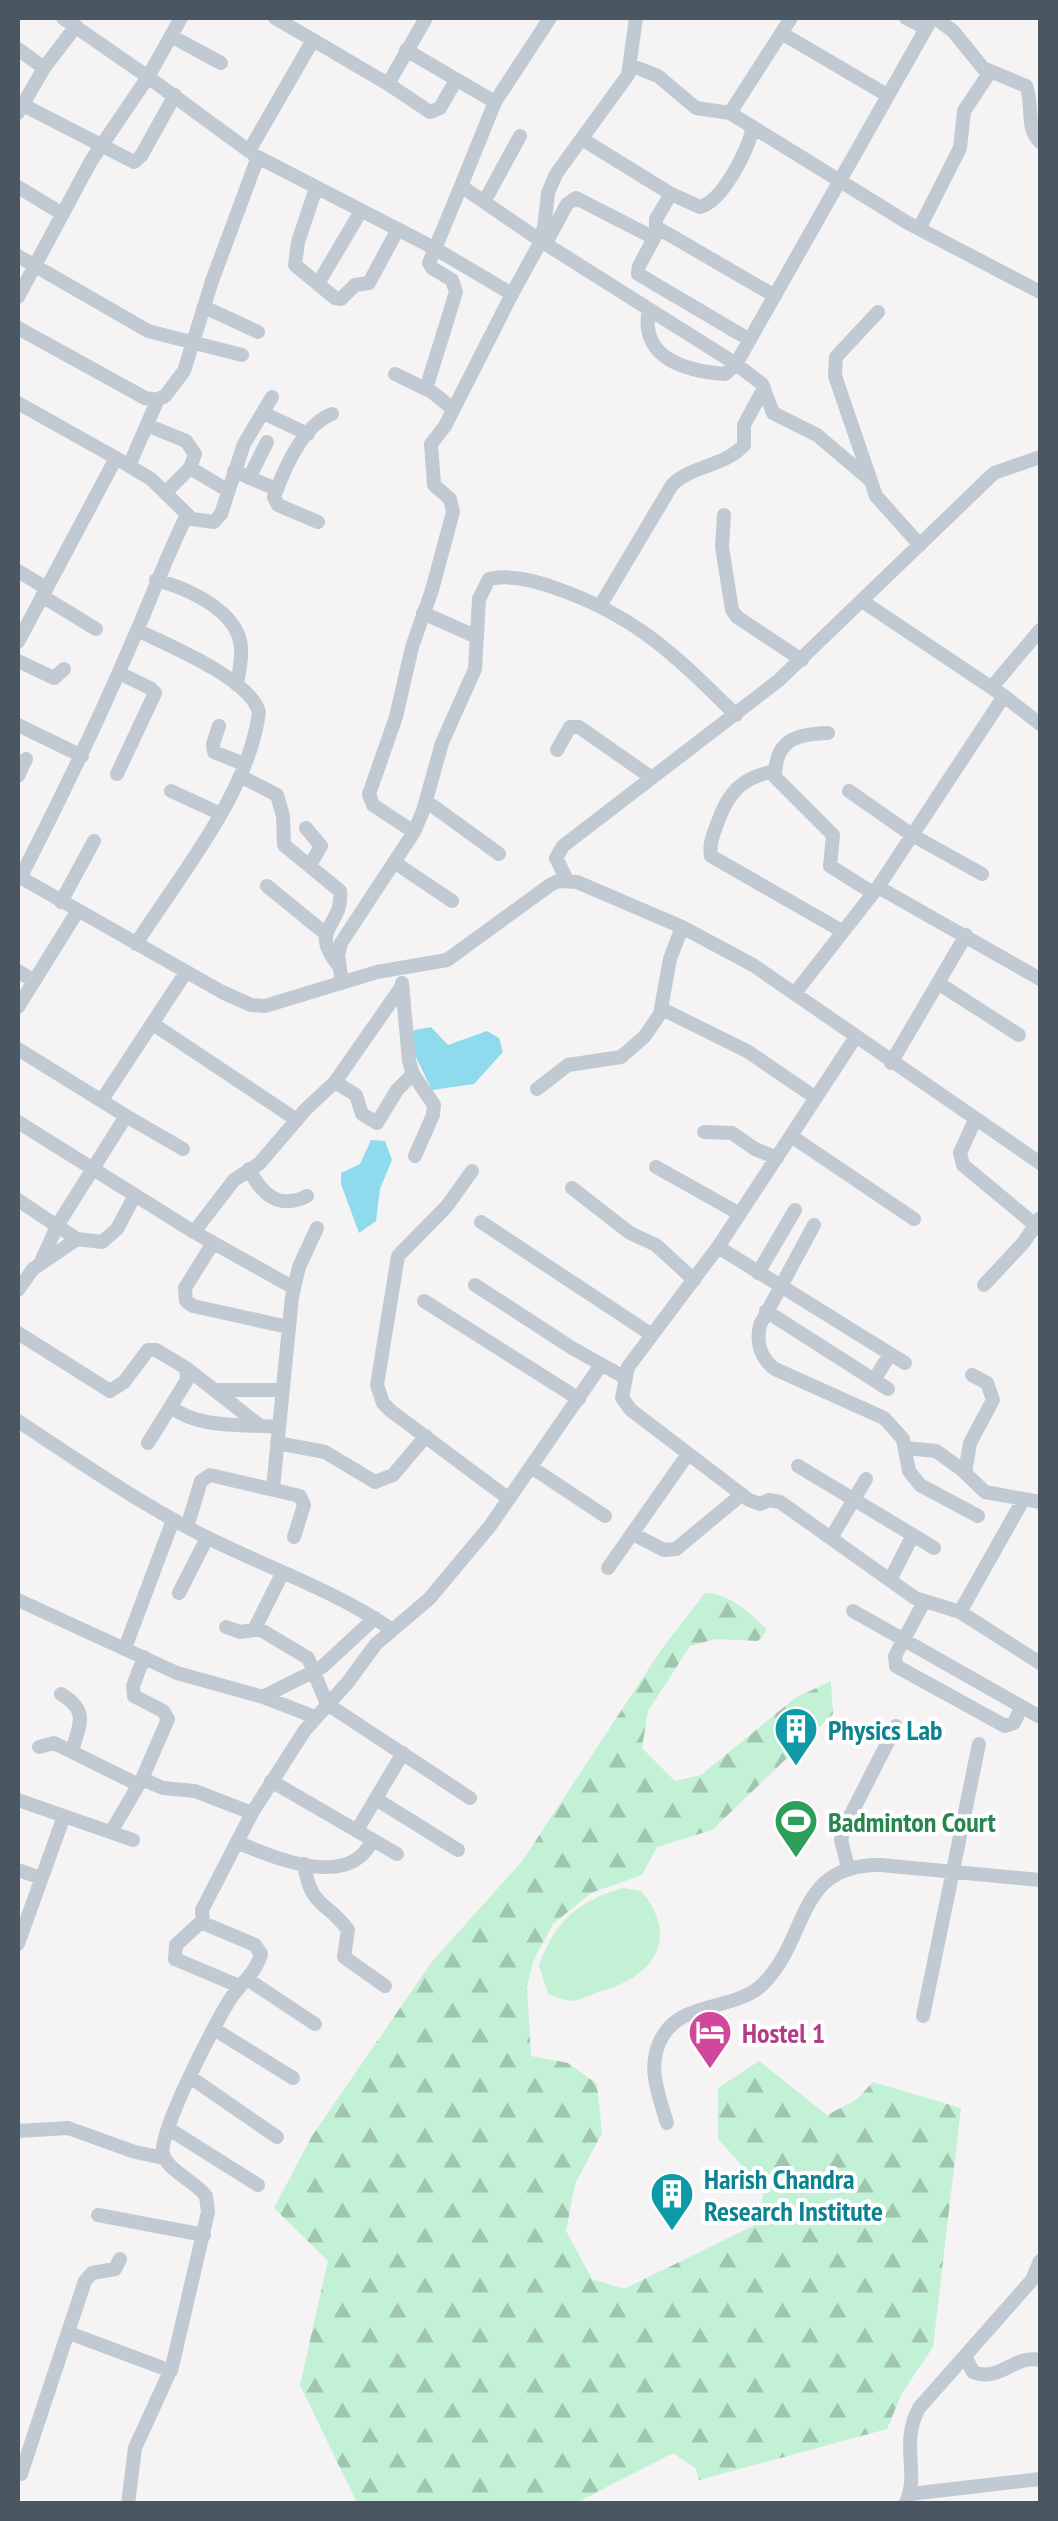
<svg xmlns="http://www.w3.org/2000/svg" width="1058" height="2521" font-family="'PT Sans Narrow',sans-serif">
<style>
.grass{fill:#c3f1d5}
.forest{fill:url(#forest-firs)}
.water{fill:#90daee}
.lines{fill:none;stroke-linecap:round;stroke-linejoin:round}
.minor{stroke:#c1cad2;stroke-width:14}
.labels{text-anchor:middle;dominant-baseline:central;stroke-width:8;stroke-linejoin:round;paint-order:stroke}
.culture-label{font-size:28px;font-weight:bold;fill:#0d838f;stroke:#fff;text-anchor:start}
.leisure-label{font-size:28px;font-weight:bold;fill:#27864d;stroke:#fff;text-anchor:start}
.hotel-label{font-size:28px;font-weight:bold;fill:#b23c85;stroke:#fff;text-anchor:start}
</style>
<defs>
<pattern id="forest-firs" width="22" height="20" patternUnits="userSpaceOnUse" patternTransform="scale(2.5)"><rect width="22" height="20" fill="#c3f1d5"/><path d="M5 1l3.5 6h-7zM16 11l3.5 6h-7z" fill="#a0c6b0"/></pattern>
</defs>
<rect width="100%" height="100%" fill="#f5f3f3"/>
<path class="grass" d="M623,1888l18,3c39,46 14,85 -39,100 -9,3 -21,9 -31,10 -7,0 -17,-5 -23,-7l-9,-29c17,-45 39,-64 84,-77z"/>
<path class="forest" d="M705,1593c25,1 45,19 62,37l-9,11 -42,-2 -26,7 -42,65 -6,37 33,33 26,-6 94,-77 36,-17 2,33 -121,116 -55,17 -15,28 -51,18 -38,31 -20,37 -6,26 4,69 37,7 29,21 5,49 -27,51 -9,47 26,48 32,10 133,-65 7,-34 -46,-51v-51l41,-27 68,54 29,-15 17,-18 88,26 -28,239 -31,46 -15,36 -188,51 -3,-11 -23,-16 -97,50h-219l-57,-118 28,-124 -54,-53 38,-72 119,-173 92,-103 138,-210z"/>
<path class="water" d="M431,1027l17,18 39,-14 12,7 4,14 -29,32 -42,6 -22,-45 4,-15z
M371,1140l14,1 7,19 -12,29 -4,32 -17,12 -18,-49v-11l19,-9z"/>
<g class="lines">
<path class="minor" d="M63,18l85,59 33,-59
M275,18l38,22
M550,18l-55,84 -34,84 80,55 195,123 196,-346
M906,18l20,10
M935,18l18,13 30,37 43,18c8,19 -1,42 14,56
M783,34l104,61
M171,36l50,27
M18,49l26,19
M406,50l89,52
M630,65l28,11 38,32 34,5 178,110 132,69
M388,84l42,28 10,-4 16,-28
M23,105l111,57 7,-6 34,-61
M18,113l26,-45 32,-42
M730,113l61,-95
M582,139l89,55 29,13c23,-6 48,-57 53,-80
M254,155l180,93 78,46 29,-53
M18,187l43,26
M316,188l-18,54 -3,23 40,33 6,1 14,-14 14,-2 29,-54
M671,194l-15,25v8l119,69
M484,202l36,-66
M659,229l-20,37 -1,8 112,66
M919,229l41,-81 4,-37 26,-39
M539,239l5,-11 4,-35 8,-19 72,-99 8,-57
M546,243l21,-39 9,-6 78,40
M18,256l130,75 94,24
M319,282l42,-71
M18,297l73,-136 57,-84 101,74 64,-111 75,44 38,-66
M204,307l54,25
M649,309c-10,49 36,62 76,65l11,-10 26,20 11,29 44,22 53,45
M878,312l-42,45 -1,19 41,120 44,49
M18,328l127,70 11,2 9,-4 19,-25 28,-90 46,-124
M395,374l37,18 21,17
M426,389l30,-97 -4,-12 -20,-12 -3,-5 32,-77
M18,403l98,55 -98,184
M263,413l45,21
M149,426l37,15 9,13 -5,14 -24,24
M116,458l35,21 41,40 22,3 7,-8 23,-70 28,-47
M129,466l29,-67
M190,468l37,22
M234,471l42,18
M249,478l18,-36
M724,515l-2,32 10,63 5,7 65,43
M318,522l-40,-17 -4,-8c10,-28 29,-72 58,-83
M18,571l28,17
M156,580c28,7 73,27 83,57 5,15 0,33 -2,48
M42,596l54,33
M862,601l142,95 36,28
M600,606l72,-121c20,-20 52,-18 72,-40v-20l20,-37
M423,613l54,24
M18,661l36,17 10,-9
M992,687l48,-57
M18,725l64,31
M219,726l-6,18 1,8 30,12
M828,733c-31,1 -53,6 -53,44l58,58 -3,31 43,27
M557,750l13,-23h9l73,51
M775,771c-35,7 -47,22 -58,53 -4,11 -8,20 -6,32l131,75
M117,774l38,-81 -5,-5 -31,-15
M18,776l8,-17
M240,776l37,19 6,21 1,29 56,46c4,36 -33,36 -1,75
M171,791l50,23
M849,791l63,44 70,39
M426,801l73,53
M306,828l15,18 -11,19
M414,832l-41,-27 -4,-11 27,-77 16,-70 20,-57 21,-78 -3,-13 -16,-14 -3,-41 14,-18 67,-132
M394,862l58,39
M18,876l204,116 29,13 14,1 112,-34 70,-12 103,-75 8,-4 19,1 105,45 71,38 287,198
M20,878c40,-78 78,-156 112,-236 19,-43 34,-85 55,-127
M567,880l-11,-22 7,-12 215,-165 216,-208 46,-16
M267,886l59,48
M878,887l162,92
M61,902l33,-61
M136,944c43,-68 113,-151 123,-232 -10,-34 -91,-67 -122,-82
M18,971l16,10
M342,983l-4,-28 3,-12 73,-111 9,-21 19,-68 33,-74 4,-70 10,-20c22,-5 48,2 69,10 80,28 119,68 178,126
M402,983l7,78 4,13 21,31 -1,10 -18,41
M938,983l81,52
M795,993l83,-106 126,-191
M18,1007l59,-95
M662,1009l85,42 69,47
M153,1024l144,96
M855,1038l-137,209 -90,120 -6,31 9,12 118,90 11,4 9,-4 11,2 135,96 45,14 80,51
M18,1049l108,67 -69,110 -39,-26
M891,1063l75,-128
M335,1082l21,13 6,19 15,9 20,-33 16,-16
M537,1089l31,-24 53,-8 23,-20 16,-23 10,-55 12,-32
M102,1100l84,-128
M126,1116l57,33
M975,1120l-15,33 3,12 77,64
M18,1122l176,110 100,56
M704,1132l28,1 23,16 22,9
M791,1136l123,83
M656,1167l84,47
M249,1169c13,26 30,41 58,27
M472,1171l-25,35 -49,50 -21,129 6,18 8,8 118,88
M572,1188l58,45 26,12 38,35
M481,1222l171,113
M814,1225l-54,100c-4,17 0,33 15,44l109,49 19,21 6,32 11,14 58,31
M194,1232l40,-52 25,-16 47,-55 29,-27 67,-96
M213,1243l-28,45 1,13 7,5 95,21
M718,1247l187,116
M40,1264l17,-38 20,13 25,3 15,-13 18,-34
M758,1273l37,-63
M475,1285l97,63 52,29
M984,1285l40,-43 16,-24
M18,1290l15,-21 44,-30
M424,1301l155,98
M766,1311l122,78
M18,1333l92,58 14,-9 24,-32h8l30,18 1,12 -39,63
M186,1368l73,57
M874,1380l16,-26
M215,1390h67
M171,1407c28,22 73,17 107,20
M18,1421c59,39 118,80 182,113 63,32 132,55 191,95
M277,1443l48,9 50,30 18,-7 33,-39
M906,1448l30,3 25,18 24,23 55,10
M798,1466l115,69 -23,45
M531,1467l74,49
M965,1473l5,-30 23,-43 -6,-17 -15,-8
M273,1488l19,-191 7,-30 18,-39
M187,1527l14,-46 9,-6 90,21 4,9 -10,32
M633,1534l31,16 12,-1 65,-54
M913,1535l21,13
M831,1538l35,-59
M608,1568l80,-114
M179,1593l28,-55
M18,1600l159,73 86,24 59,-30 53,-49
M924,1602l-29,54 1,10 109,60 9,-3 7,-15
M853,1611l187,106
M960,1612l63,-112
M226,1627l14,5 14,-2 28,-56
M256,1627l52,31 19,46 143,94
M125,1648l48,-128
M61,1694c28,17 19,29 11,57
M263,1697l52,20
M39,1747l15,-4 85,42
M142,1779l21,9 32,3 57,22
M271,1781l126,73
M376,1799l82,51
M18,1800l115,40
M357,1830l46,-77
M111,1832l31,-53 26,-60 -5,-8 -29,-15 -1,-10 11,-29
M237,1842c29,13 92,39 121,16 7,-4 11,-12 15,-18
M304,1864c7,45 22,36 44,66l-4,27 41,29
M848,1867l-7,-27 3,-12 52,-102
M18,1870l23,8
M202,1921l-26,24 -1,14 64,27
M18,1944l46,-128
M247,1979l68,45
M923,2016l56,-272
M214,2029l79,49
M190,2077l87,60
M667,2123c-9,-30 -22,-60 -3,-89 22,-34 74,-23 101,-52 45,-48 31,-118 116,-117l159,15
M169,2129l89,56
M18,2131l50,-3 67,24 29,6
M98,2215l106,20
M69,2333l102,38
M965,2356l8,16c26,11 42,-18 67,-12
M21,2474l64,-193 7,-8 23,-4 5,-10
M910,2494l130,-15
M128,2504l7,-56 37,-81 36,-155 -2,-16c-10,-14 -40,-26 -43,-43 -5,-20 54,-134 68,-155 10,-15 25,-25 30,-44l-6,-9 -52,-22 -1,-13 50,-97 53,-83 43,-48 28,-38 53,-45 61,-73 111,-161
M905,2504c16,-30 -6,-59 14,-96l113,-128 8,-19"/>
</g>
<defs>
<symbol id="building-pin" viewBox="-11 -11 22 30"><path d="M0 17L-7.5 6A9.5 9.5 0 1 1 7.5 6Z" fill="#0f9aa8" stroke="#fff"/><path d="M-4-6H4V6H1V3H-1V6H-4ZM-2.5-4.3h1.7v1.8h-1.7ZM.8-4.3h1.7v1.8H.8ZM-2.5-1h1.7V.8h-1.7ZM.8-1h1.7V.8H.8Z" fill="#fff"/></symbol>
<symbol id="stadium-pin" viewBox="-11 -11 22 30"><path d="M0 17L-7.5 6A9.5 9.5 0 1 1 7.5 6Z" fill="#2e9e5b" stroke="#fff"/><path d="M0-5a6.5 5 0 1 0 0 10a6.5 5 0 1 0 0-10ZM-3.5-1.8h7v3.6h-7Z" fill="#fff"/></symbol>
<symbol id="hotel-pin" viewBox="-11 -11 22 30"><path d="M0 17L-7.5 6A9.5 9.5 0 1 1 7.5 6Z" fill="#d1479c" stroke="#fff"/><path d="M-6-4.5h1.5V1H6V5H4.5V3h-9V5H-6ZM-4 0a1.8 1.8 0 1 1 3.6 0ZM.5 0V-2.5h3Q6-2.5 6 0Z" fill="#fff"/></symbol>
</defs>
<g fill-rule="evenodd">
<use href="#building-pin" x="771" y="1704" width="50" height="68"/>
<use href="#stadium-pin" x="771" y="1796" width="50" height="68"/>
<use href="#hotel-pin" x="685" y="2007" width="50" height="68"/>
<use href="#building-pin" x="647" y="2169" width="50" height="68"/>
</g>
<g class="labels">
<g class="culture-label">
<text x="828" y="1729">Physics Lab</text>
<text x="704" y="2178">Harish Chandra<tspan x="704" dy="32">Research Institute</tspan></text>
</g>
<g class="leisure-label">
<text x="828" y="1821">Badminton Court</text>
</g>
<g class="hotel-label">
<text x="742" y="2032">Hostel 1</text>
</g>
</g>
<rect width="1058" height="2521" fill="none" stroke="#4a5661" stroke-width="40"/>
</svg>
